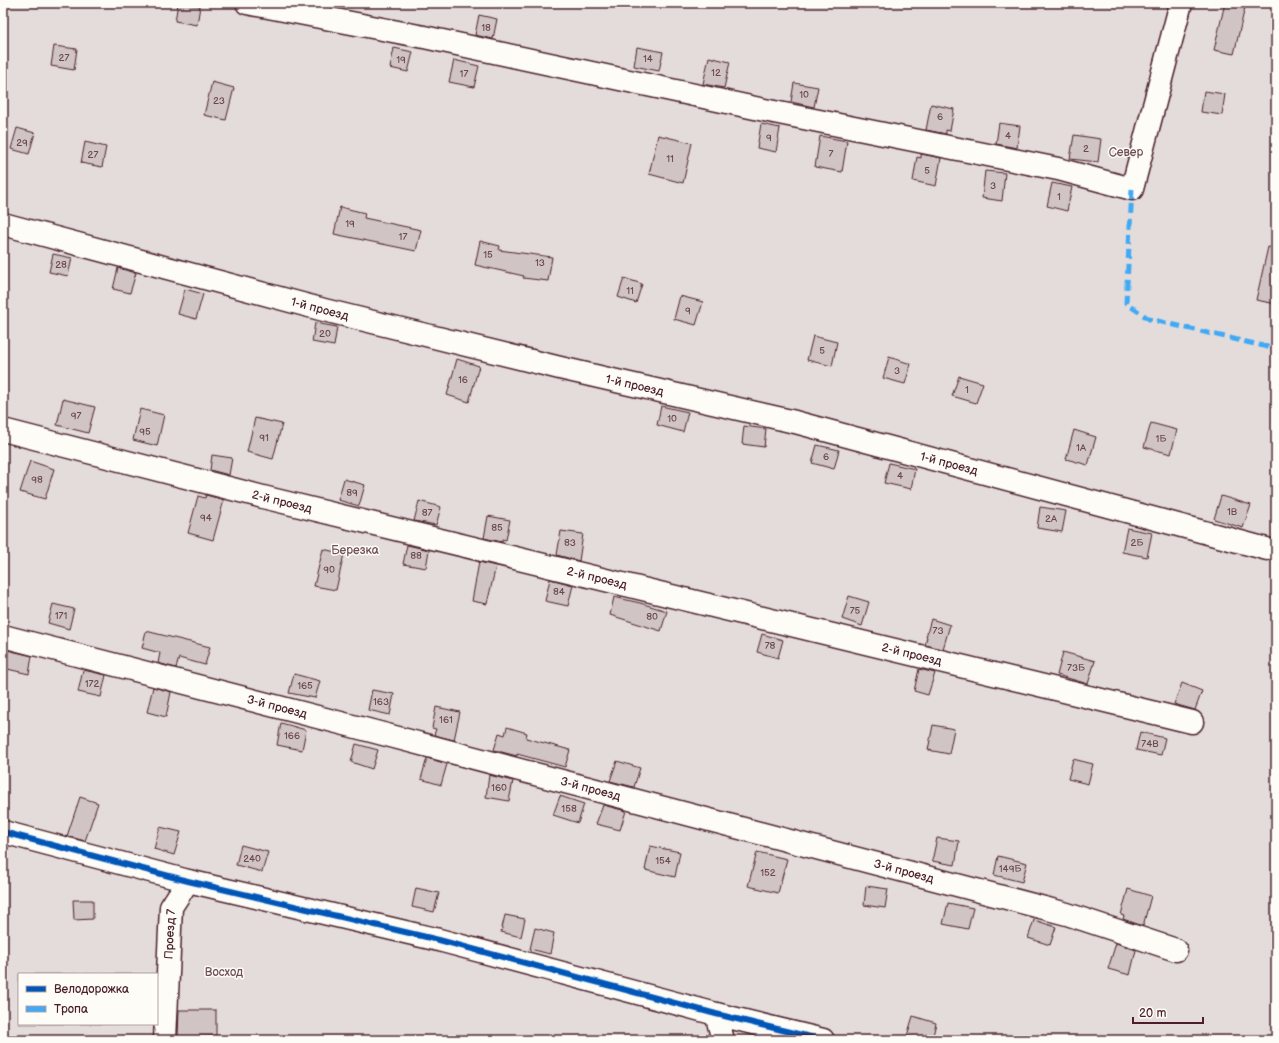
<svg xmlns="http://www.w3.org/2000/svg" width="1279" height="1043" font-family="'Balsamiq Sans',sans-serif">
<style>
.green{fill:#e3dcda;stroke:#967e82;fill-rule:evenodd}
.building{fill:#d0c5c4;stroke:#4a1f2b}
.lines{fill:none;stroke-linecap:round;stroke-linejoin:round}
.minor-casing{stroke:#4a1f2b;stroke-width:25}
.minor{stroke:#fdfcf7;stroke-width:22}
.quiet{stroke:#3fa9f5;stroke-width:5;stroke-dasharray:10 5;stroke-linecap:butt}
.cycleway-casing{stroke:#fdfcf7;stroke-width:8}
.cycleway{stroke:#0057b8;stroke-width:6}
.labels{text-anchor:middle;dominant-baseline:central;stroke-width:3;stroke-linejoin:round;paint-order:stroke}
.number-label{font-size:10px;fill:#6c4851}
.park-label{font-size:12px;fill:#704e57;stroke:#fdfcf7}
.street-label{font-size:12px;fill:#4a1f2b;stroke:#fdfcf7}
</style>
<rect width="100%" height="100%" fill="#fdfcf7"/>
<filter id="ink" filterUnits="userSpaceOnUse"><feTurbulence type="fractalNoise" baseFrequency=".025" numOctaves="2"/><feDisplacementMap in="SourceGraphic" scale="8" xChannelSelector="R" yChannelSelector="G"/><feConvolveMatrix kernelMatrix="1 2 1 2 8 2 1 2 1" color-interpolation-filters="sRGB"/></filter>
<g filter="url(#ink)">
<path class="green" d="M3,3h1273v1037h-1273zM19,974h138v50h-138z"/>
<path class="building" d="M178,3l22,3 -3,19 -22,-4z
M1225,3h21l-12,51 -20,-4z
M479,15l18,4 -4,20 -18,-4z
M54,46l23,3 -3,21 -23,-4z
M637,47l26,5 -4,19 -25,-5z
M394,48l19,4 -5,20 -18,-4z
M709,57l21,5 -6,26 -21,-4z
M454,60l25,6 -5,21 -25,-5z
M212,82l22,6 -8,32 -22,-5z
M794,83l24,4 -4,20 -23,-5z
M1204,91l21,3 -3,21 -21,-3z
M931,104l23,5 -4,22 -4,-1v4l-20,-4z
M999,123l21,3 -3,22 -21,-4z
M761,124l19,4 -4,24 -19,-4z
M17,128l18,5 -6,21 -18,-5z
M658,135l34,8 -9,40 -34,-9z
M1074,135l27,4 -3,23 -28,-3z
M820,136l27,5 -5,31 -27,-5z
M85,142l21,5 -4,20 -21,-4z
M921,154l20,4 -5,28 -23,-5 4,-24 4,1z
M985,171l20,2 -3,28 -20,-3z
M1052,183l20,4 -5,24 -20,-5z
M340,207l25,6 -1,5 57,12 -5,21 -82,-17z
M480,241l20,5 -1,4 53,7 -4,24 -25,-3 1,-2 -49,-11z
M1268,247l8,1v56l-20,-4z
M53,254l19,4 -4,18 -19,-4z
M118,268l18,5 -6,20 -17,-4z
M624,278l18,6 -6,19 -18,-6z
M185,289l18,5 -7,25 -18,-5z
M680,296l23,6 -7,23 -22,-6z
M315,323l22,4 -3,19 -22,-4z
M813,336l24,6 -5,24 -25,-6z
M889,357l22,7 -6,20 -22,-6z
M457,359l22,7 -10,36 -22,-7z
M959,376l24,7 -7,20 -24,-7z
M63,399l32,8 -7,26 -31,-8z
M661,406l27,6 -5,20 -26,-7z
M140,409l24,6 -7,31 -24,-6z
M255,418l27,6 -9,35 -26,-7z
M1151,423l26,7 -6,24 -27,-7z
M744,426l22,3 -2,18 -22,-3z
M1074,430l22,7 -8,28 -22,-6z
M817,445l22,5 -5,19 -22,-6z
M212,455l20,3 -3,17 -19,-5z
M30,461l24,8 -9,30 -25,-7z
M889,463l26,6 -4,20 -27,-6z
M344,479l21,6 -6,21 -21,-6z
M206,495l18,5 -11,40 -25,-7 10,-37 7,2z
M1221,496l30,9 -8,23 -29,-9z
M419,501l22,6 -5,18 -22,-4z
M1040,507l26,4 -4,21 -25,-4z
M488,516l22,4 -4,20 -4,-1v3l-18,-4z
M1127,528l25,5 -5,24 -25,-5z
M561,531l22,3 -4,27 -22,-6z
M407,545l22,5 -3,18 -23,-4z
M323,549l21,5 -8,36 -22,-4z
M479,562l17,4 -9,38 -15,-3z
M550,579l23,6 -5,21 -23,-5z
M849,596l20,6 -7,24 -20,-7z
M614,597l26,6 27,8 -6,20 -51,-16z
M53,604l21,5 -5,20 -21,-6z
M931,619l19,6 -7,24 -18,-4 2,-8h-1z
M146,631l64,16 -5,18 -26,-7 -3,10 -18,-5 2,-10 -18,-5z
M762,634l21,6 -5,18 -21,-6z
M7,650l25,6 -3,18 -26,-6z
M1063,652l32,9 -7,23 -31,-9z
M919,669l16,4 -7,22 -14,-4z
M83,670l23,5 -5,22 -23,-5z
M294,674l26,7 -5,17 -26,-5z
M1182,683l20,8 -7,19 -21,-6z
M153,687l18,5 -5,25 -19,-5z
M372,690l22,4 -4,21 -22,-5z
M436,707l24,5 -6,28 -20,-5 2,-6 -4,-1z
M281,723l25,7 -4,20 -25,-5z
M933,725l21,4 -5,25 -21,-4z
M507,727l20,6 -1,5 44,12 -5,17 -48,-13v2l-23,-6 5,-17 6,2z
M1140,732l25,6 -4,17 -25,-5z
M356,744l22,6 -6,19 -21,-7z
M427,758l20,6 -6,21 -20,-6z
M1073,759l20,5 -5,20 -20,-5z
M617,761l23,7 -6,19 -24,-6z
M489,775l24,6 -4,20 -23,-4z
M560,796l24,8 -6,19 -25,-8z
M80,797l18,6 -13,38 -18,-5z
M603,805l23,6 -6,19 -24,-6z
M160,827l21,5 -7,23 -20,-6z
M937,838l22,3 -4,24 -23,-4z
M241,845l27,7 -6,20 -26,-7z
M650,846l30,6 -5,25 -30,-7z
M757,852l30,7 -9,34 -30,-7z
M998,856l29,7 -5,19 -28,-7z
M866,886l22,3 -3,19 -21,-3z
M416,888l23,5 -5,19 -22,-5z
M1128,889l23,7 -8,30 -20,-7 1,-3 -3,-1z
M73,900h20v19l-19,1z
M948,903l25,5 -5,21 -25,-5z
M505,915l20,4 -4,18 -20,-5z
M1034,920l22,7 -6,18 -22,-7z
M535,928l19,5 -4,21 -20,-5z
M1116,943l20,7 -6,25 -22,-6z
M179,1010h37v26l-38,1z
M913,1016l23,7 -4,17h-10l-15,-4z"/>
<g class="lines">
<defs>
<g id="minor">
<path d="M247,3l177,34 345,74 289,58 74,20 49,-186"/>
<path id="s1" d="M3,224l321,86 236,58 235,54 472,127"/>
<path id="s2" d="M3,430l264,68 925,224"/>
<path id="s3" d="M3,636l361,93 703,185 109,36"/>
<path d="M3,832l185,49 251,59 277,74 107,26"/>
<path d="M716,1014l7,26"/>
<path id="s4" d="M165,1040l6,-133 17,-26"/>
</g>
</defs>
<use href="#minor" class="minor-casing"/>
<use href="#minor" class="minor"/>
<path class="quiet" d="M1132,189l-6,114 23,16 127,30"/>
<defs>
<path id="cycleway" d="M3,832l185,49 251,59 277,74 107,26"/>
</defs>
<use href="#cycleway" class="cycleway-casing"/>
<use href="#cycleway" class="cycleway"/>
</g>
</g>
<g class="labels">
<g class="number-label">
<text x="486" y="28">18</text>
<text x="64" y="58">27</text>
<text x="648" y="59">14</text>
<text x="401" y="60">19</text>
<text x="716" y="73">12</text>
<text x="464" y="74">17</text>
<text x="804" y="95">10</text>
<text x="219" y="101">23</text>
<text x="940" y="117">6</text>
<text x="1008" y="136">4</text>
<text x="769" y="138">9</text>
<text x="22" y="143">29</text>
<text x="1086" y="149">2</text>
<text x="831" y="154">7</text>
<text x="93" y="155">27</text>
<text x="670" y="159">11</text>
<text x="927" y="171">5</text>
<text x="993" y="186">3</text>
<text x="1059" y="197">1</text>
<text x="350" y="224">19</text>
<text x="403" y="237">17</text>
<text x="488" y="255">15</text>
<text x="540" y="263">13</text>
<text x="61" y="265">28</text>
<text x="630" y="291">11</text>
<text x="688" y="311">9</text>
<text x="325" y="334">20</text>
<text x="822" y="351">5</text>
<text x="897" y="371">3</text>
<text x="463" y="380">16</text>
<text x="967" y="390">1</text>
<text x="76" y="416">97</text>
<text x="672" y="419">10</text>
<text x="145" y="432">95</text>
<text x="264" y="438">91</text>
<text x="1161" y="439">1Б</text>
<text x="1081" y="448">1А</text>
<text x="826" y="457">6</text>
<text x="900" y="476">4</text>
<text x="37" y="480">98</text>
<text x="352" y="493">89</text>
<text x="1232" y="512">1В</text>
<text x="427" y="513">87</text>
<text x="206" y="518">94</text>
<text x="1051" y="519">2А</text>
<text x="497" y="528">85</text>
<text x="570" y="543">83</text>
<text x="1137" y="543">2Б</text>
<text x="416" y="556">88</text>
<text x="329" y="570">90</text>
<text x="559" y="592">84</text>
<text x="855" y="611">75</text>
<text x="61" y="616">171</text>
<text x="652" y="617">80</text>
<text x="938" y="631">73</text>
<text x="770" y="646">78</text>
<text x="1076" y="668">73Б</text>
<text x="92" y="684">172</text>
<text x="305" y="686">165</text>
<text x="381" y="702">163</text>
<text x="446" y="720">161</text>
<text x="292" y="736">166</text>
<text x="1150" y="744">74В</text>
<text x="499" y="788">160</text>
<text x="569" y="809">158</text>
<text x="252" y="859">240</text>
<text x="663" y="861">154</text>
<text x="1010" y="869">149Б</text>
<text x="768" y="873">152</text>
</g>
<g class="park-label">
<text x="1126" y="152">Север</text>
<text x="355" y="550">Березка</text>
<text x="224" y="972">Восход</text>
</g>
<g class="street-label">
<text stroke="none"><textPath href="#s1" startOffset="328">1-й проезд</textPath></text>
<text stroke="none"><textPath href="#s1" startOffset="652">1-й проезд</textPath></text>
<text stroke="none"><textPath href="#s1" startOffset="976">1-й проезд</textPath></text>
<text stroke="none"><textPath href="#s2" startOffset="288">2-й проезд</textPath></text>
<text stroke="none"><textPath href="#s2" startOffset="612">2-й проезд</textPath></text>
<text stroke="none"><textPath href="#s2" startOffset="936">2-й проезд</textPath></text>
<text stroke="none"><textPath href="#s3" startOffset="283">3-й проезд</textPath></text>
<text stroke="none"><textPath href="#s3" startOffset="607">3-й проезд</textPath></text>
<text stroke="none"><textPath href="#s3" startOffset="931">3-й проезд</textPath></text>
<text stroke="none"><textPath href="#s4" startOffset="106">Проезд 7</textPath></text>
</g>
</g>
<rect width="1279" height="1043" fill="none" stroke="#fdfcf7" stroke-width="16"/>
<rect x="8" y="8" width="1263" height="1027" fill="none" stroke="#4a1f2b" stroke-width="1.5" filter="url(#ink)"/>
<rect x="18" y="973" width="140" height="52" fill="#fdfcf7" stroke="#b5a4a5"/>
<rect x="26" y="986" width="20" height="6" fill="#0057b8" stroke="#b5a4a5"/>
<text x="54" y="993" font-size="12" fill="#4a1f2b">Велодорожка</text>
<rect x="26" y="1006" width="20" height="6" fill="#3fa9f5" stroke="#b5a4a5"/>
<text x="54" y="1013" font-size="12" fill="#4a1f2b">Тропа</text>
<path d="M1133 1017v6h70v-6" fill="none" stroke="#4a1f2b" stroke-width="2"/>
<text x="1139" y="1017" font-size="12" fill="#4a1f2b" stroke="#fdfcf7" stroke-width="3" paint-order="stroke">20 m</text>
</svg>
